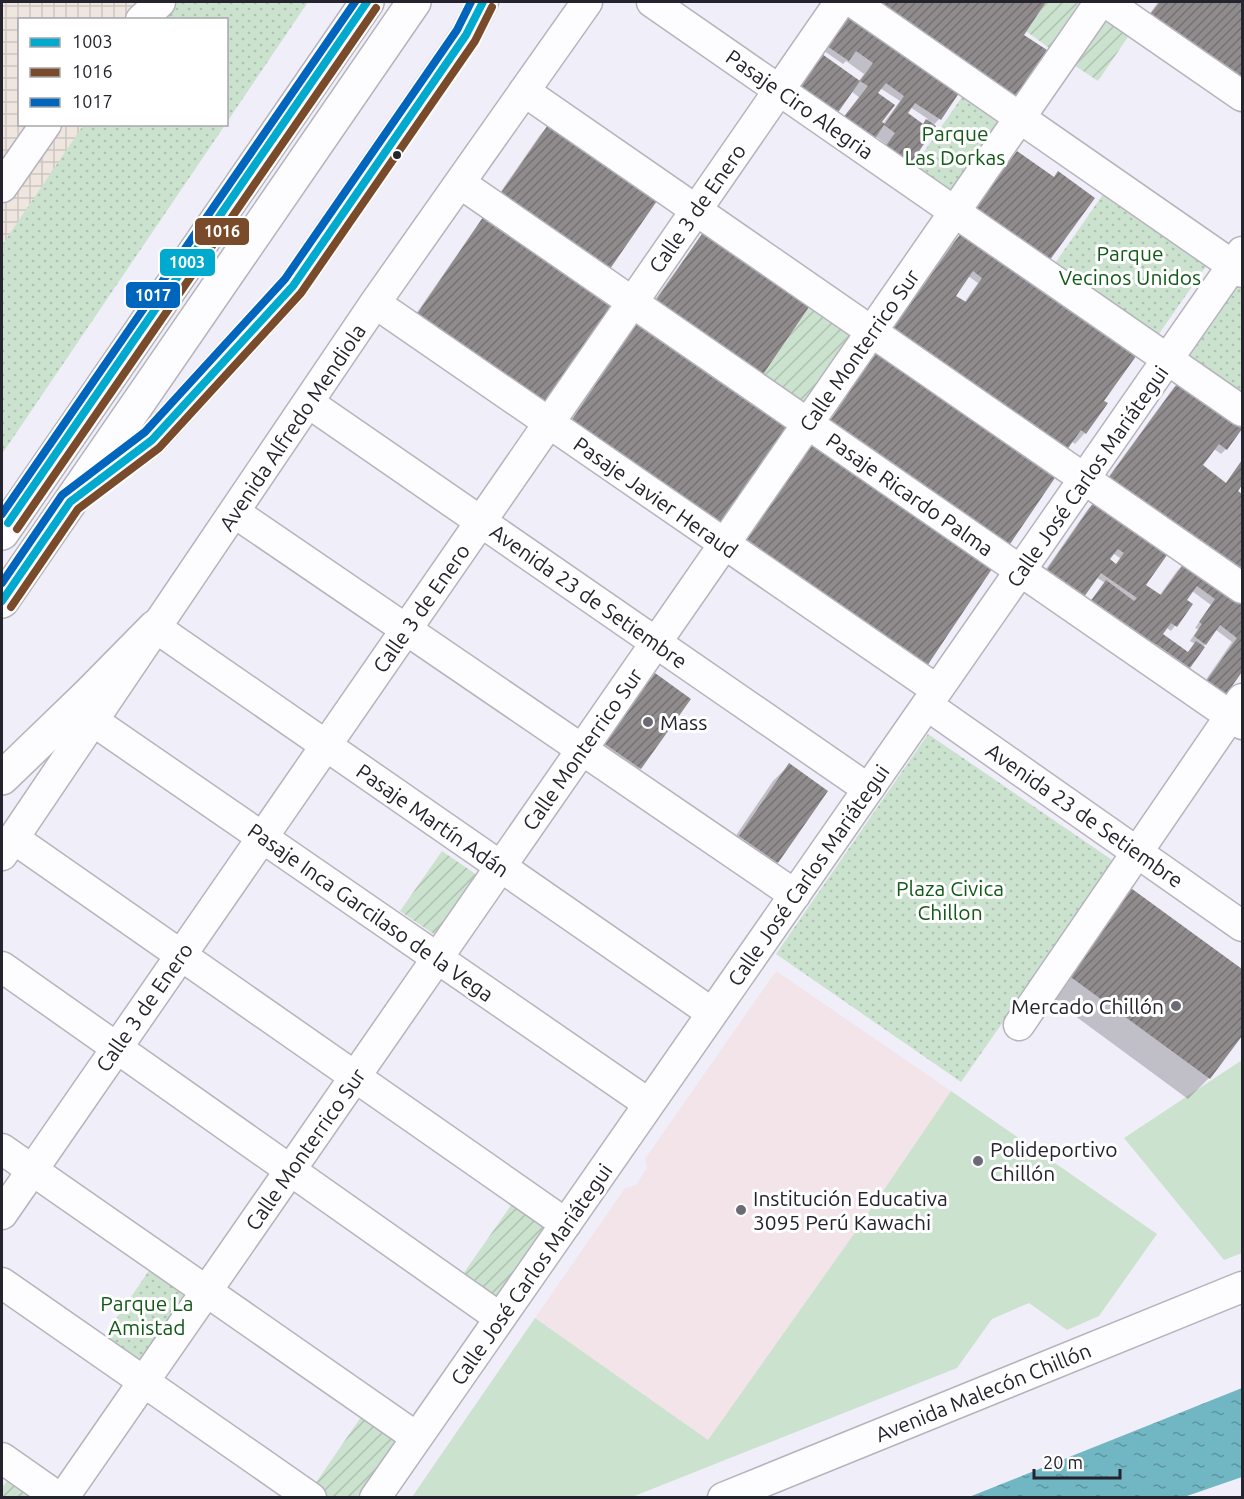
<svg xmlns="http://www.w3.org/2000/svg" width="1244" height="1499" font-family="Ubuntu,sans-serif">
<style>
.industrial{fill:url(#industrial-grid)}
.education{fill:#f3e4e9}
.grass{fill:url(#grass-dots)}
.garden{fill:url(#garden-furrows)}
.pitch{fill:#cbe3ce}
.water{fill:url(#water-ripples)}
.shadow{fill:#0003;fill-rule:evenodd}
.building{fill:url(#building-hatch);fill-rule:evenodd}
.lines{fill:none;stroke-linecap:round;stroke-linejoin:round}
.minor-casing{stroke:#b5b4bd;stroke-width:33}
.highway-casing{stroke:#b5b4bd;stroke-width:36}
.minor{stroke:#fdfcfe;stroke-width:30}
.highway{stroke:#fdfcfe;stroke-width:33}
.bus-1-casing{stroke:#fff;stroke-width:12}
.bus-2-casing{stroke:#fff;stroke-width:12}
.bus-3-casing{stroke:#fff;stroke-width:12}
.bus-1{stroke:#00a9ce;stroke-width:8}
.bus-2{stroke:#7a4b2a;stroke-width:8}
.bus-3{stroke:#0065bd;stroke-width:8}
.bus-dot{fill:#24232e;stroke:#fff;stroke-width:2}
.poi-dot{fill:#6b6a75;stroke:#fff;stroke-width:2}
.labels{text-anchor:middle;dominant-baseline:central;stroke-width:6;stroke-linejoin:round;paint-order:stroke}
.street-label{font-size:21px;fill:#24232e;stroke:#fff}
.park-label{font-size:21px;fill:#135919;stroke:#fff}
.poi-label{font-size:21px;fill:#24232e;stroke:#fff;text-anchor:start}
.line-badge{stroke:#fff;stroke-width:2}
.badge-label{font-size:16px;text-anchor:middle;font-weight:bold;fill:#fff}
</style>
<defs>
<pattern id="industrial-grid" width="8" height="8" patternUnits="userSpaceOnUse" patternTransform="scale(1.5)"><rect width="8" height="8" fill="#efe6e0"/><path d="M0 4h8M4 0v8" fill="none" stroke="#cdc5c0"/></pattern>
<pattern id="grass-dots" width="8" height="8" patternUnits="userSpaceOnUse" patternTransform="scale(1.5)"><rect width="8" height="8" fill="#cbe3ce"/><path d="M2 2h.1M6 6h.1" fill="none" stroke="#aec2b1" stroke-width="1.8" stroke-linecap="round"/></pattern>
<pattern id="garden-furrows" width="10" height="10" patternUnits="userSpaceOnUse" patternTransform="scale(1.5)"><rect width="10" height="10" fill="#cbe3ce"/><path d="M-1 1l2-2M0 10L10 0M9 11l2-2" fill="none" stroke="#aec2b1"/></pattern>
<pattern id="water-ripples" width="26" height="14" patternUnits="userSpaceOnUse" patternTransform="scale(1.5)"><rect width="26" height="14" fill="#70b7c3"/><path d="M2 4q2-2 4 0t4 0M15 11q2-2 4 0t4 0" fill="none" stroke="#5c949f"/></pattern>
<pattern id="building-hatch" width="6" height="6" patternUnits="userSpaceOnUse" patternTransform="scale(1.5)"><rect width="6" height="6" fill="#908b8c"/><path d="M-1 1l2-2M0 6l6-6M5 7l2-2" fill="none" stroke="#757173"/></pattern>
</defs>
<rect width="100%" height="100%" fill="#f0eef8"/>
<path class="industrial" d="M2,2h166l-12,17 -136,1v104l64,1 -82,121z"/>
<path class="education" d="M776,971l175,120 -95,140 -148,210 -173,-123 90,-130 11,-3 11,-17 -2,-9z"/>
<path class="grass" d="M167,2h141l-81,120 -1,-102h-71z
M964,94l36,24 -53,79 -37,-25z
M84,124l141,1 -223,329v-209z
M1106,190l103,72 -55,79 -103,-72z
M1237,283l5,4v112l-57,-39z
M928,734l187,128 -154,220 -185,-128z
M152,1266l38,26 -49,72 -37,-27z"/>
<path class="garden" d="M1046,2h34l-31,46 -23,-17z
M1107,18l23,16 -32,47 -24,-16z
M811,304l42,28 -54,79 -41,-29z
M442,851l35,24 -42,60 -35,-24z
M514,1201l34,25 -50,72 -35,-24z
M363,1414l35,25 -41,58h-28l-16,-10z
M10,1477l30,21h-38v-10z"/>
<path class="pitch" d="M1242,1060v193l-18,7 -100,-122z
M951,1091l206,143 -58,82 -32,14 -38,-27 -37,16 -35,49 -325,129h-220l123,-179 173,122 148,-209z"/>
<path class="water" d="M1242,1388v89l-58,20h-215z"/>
<path class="shadow" d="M854,2h190l-22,33z
M1158,2h84v105l-100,-82z
M842,28l101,86 -4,5 -6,7 -46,19 -12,-9 -36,-12 21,-26 -9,-7 13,-17 -18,-13 -3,3 -19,-13zM880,88l20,13 -18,24 -6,-32zM910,107l18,12 -6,6 -16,-11z
M551,124l51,154 -200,56 138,-199z
M1017,153l26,114 59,134 4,3 -21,29 -10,11 -4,-3 -339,119 140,-204 82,-115 11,-11 -4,-3 46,-64zM968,276l10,7 -14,20 -10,-7z
M704,232l44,158 -192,50 75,-111 11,-12z
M1182,379l60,44v4l-16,22 -5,5 -7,-5 -13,17 24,18 17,-23v26l-2,-1 -4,5 6,5v100l-144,-105 74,-101z
M1099,498l45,87 15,11 18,-25 10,-10 55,39v69l-18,26 -28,-1 36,-52 -16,-12 -32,42 -103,-59 24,-30 -9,-6 -59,5 51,-73zM1113,553l8,6 -5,6 -8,-5zM1192,591l19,14 -16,23 3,1 -8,12 5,3 -7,9 -27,-19 5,-7 5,4 20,-26 -11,2z
M655,675l34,25 -49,68 -16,16 -34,-24 49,-69z
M789,765l37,26 -49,71 -16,16 -37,-25 49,-72z
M1128,888l114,83v64l-33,43 -21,21 -140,-103z"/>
<path class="building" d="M860,2h186l-22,33 23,15 -37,54z
M1160,2h82v87l-88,-61 -3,-15z
M848,16l111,77 -18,27 -26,-17 -7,10 15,11 3,-5 10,7 -31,46 -25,-18 15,-21 -11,-8 -10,15 -32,-21 26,-33 -8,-5 13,-18 -17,-12 -7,10 -22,-15zM886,83l18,13 -19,28 -3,-2 13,-17 -17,-12z
M822,54l38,27 -28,40 -38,-26z
M550,122l109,76 -56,81 -109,-76z
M1017,151l37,26 4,-6 37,27 -51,70 -74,-53z
M488,210l132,90 -77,113 -132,-90z
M964,229l175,123 -35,49 4,2 -22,31 -5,-4 -17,24 -173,-123zM973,271l9,7 -16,24 -10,-6z
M704,231l107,73 -53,78 -108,-73z
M641,317l152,102 -75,112 -152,-102z
M882,343l181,123 -57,84 -89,-62 4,-5 -91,-62z
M1182,377l60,44v8l-15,21 -8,-6 -16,21 23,18 16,-23v25l-4,6 4,3v84l-135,-98z
M819,433l181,124 -77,115 -182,-124z
M1098,496l74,52 -26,37 15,10 26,-36 55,39v74l-17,24 -20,-13 32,-45 -17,-13 -14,20 -12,-9 8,-12 -3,-2 16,-23 -18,-13 -10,14 6,4 -16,23 -6,-4 -8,11 25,18 8,-11 9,6 -15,21 -34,-24 -2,3 -64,-45 16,-22 28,21 3,-3 -36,-25 -17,24 -38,-26zM1118,549l6,4 -8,11 -6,-5z
M655,673l36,26 -50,70 -36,-25z
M789,763l39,28 -50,72 -39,-27z
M1128,886l114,83v67l-32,43 -142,-104z"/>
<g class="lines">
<defs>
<path id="minor" d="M652,2l590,409
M853,2l389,270
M1106,2l136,94
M141,20l19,-18
M524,91l718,497
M460,183l782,541
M2,187l44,-63
M375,303l562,387
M309,403l559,386
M79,494l73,-54 141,-154 173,-251 17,-33
M234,512l561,383
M155,627l557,386
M927,705l315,221
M92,720l557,384
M13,838l553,386
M2,855l373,-552 212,-301
M2,967l498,351
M1019,1025l223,-326
M2,1149l414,288
M2,1214l838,-1212
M2,1283l309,215
M2,1458l57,40
M63,1498l1037,-1496
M375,1498l867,-1246
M723,1498l519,-211"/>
<path id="highway" d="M2,533l365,-531
M2,601l412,-599
M2,778l88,-85 65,-66"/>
</defs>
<use href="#minor" class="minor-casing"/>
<use href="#highway" class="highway-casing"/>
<use href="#minor" class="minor"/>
<use href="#highway" class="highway"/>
<defs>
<path id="bus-1" d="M8,523l359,-521
M2,601l68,-99 82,-62 141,-154 173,-251 17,-33"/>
<path id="bus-2" d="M17,529l359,-521
M11,607l67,-98 81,-61 142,-155 174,-252 17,-34"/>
<path id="bus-3" d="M2,514l353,-512
M2,583l60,-88 83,-63 140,-153 172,-249 14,-28"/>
</defs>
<use href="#bus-1" class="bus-1-casing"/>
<use href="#bus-2" class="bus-2-casing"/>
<use href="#bus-3" class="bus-3-casing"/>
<use href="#bus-1" class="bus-1"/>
<use href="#bus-2" class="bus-2"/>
<use href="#bus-3" class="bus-3"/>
</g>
<circle class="bus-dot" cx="397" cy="155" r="5"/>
<g class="poi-dot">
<circle cx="648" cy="722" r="6"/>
<circle cx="1176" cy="1006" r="6"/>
<circle cx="978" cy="1161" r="6"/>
<circle cx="741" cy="1210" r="6"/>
</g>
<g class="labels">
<g class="street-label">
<text transform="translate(800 104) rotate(35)">Pasaje Ciro Alegria</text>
<text transform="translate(697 208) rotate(-55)">Calle 3 de Enero</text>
<text transform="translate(859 350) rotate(-55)">Calle Monterrico Sur</text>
<text transform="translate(292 427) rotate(-56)">Avenida Alfredo Mendiola</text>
<text transform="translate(1087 476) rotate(-55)">Calle José Carlos Mariátegui</text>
<text transform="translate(910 494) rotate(35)">Pasaje Ricardo Palma</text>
<text transform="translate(656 497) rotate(35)">Pasaje Javier Heraud</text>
<text transform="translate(589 596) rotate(35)">Avenida 23 de Setiembre</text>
<text transform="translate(421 608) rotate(-55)">Calle 3 de Enero</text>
<text transform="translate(582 749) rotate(-55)">Calle Monterrico Sur</text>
<text transform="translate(1085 815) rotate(35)">Avenida 23 de Setiembre</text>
<text transform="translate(433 820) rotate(35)">Pasaje Martín Adán</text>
<text transform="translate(808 875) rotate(-55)">Calle José Carlos Mariátegui</text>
<text transform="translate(371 912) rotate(35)">Pasaje Inca Garcilaso de la Vega</text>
<text transform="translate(144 1007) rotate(-55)">Calle 3 de Enero</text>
<text transform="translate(305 1149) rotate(-55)">Calle Monterrico Sur</text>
<text transform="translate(531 1274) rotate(-55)">Calle José Carlos Mariátegui</text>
<text transform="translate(983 1392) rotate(-22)">Avenida Malecón Chillón</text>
</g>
<g class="park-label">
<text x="955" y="133">Parque<tspan x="955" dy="24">Las Dorkas</tspan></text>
<text x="1130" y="253">Parque<tspan x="1130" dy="24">Vecinos Unidos</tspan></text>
<text x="950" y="888">Plaza Civica<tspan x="950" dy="24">Chillon</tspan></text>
<text x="147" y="1303">Parque La<tspan x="147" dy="24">Amistad</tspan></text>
</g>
<g class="poi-label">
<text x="660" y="722">Mass</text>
<text x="1164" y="1006" text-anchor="end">Mercado Chillón</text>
<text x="990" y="1149">Polideportivo<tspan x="990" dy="24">Chillón</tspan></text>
<text x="753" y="1198">Institución Educativa<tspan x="753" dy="24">3095 Perú Kawachi</tspan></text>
</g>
</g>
<g class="line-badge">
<rect x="194" y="217" width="56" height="29" rx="6" fill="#7a4b2a"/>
<rect x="159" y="248" width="57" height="29" rx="6" fill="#00a9ce"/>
<rect x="125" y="281" width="56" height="28" rx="6" fill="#0065bd"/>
</g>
<g class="badge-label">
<text x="222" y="237">1016</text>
<text x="187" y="268">1003</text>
<text x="153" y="301">1017</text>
</g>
<rect width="1244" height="1499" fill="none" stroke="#24232e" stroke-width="6"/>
<rect x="18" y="18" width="210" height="108" fill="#ffffff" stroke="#a7a7ab" stroke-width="1.5"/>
<rect x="30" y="38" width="30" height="9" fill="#00a9ce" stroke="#a7a7ab" stroke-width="1.5"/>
<text x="72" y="48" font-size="18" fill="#24232e">1003</text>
<rect x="30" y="68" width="30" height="9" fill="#7a4b2a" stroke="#a7a7ab" stroke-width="1.5"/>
<text x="72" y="78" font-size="18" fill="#24232e">1016</text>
<rect x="30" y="98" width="30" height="9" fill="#0065bd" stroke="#a7a7ab" stroke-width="1.5"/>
<text x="72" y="108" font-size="18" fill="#24232e">1017</text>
<path d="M1034 1469v9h86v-9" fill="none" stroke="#24232e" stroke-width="3"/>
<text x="1043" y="1469" font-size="18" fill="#24232e" stroke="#ffffff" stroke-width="4.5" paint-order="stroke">20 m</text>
</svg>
